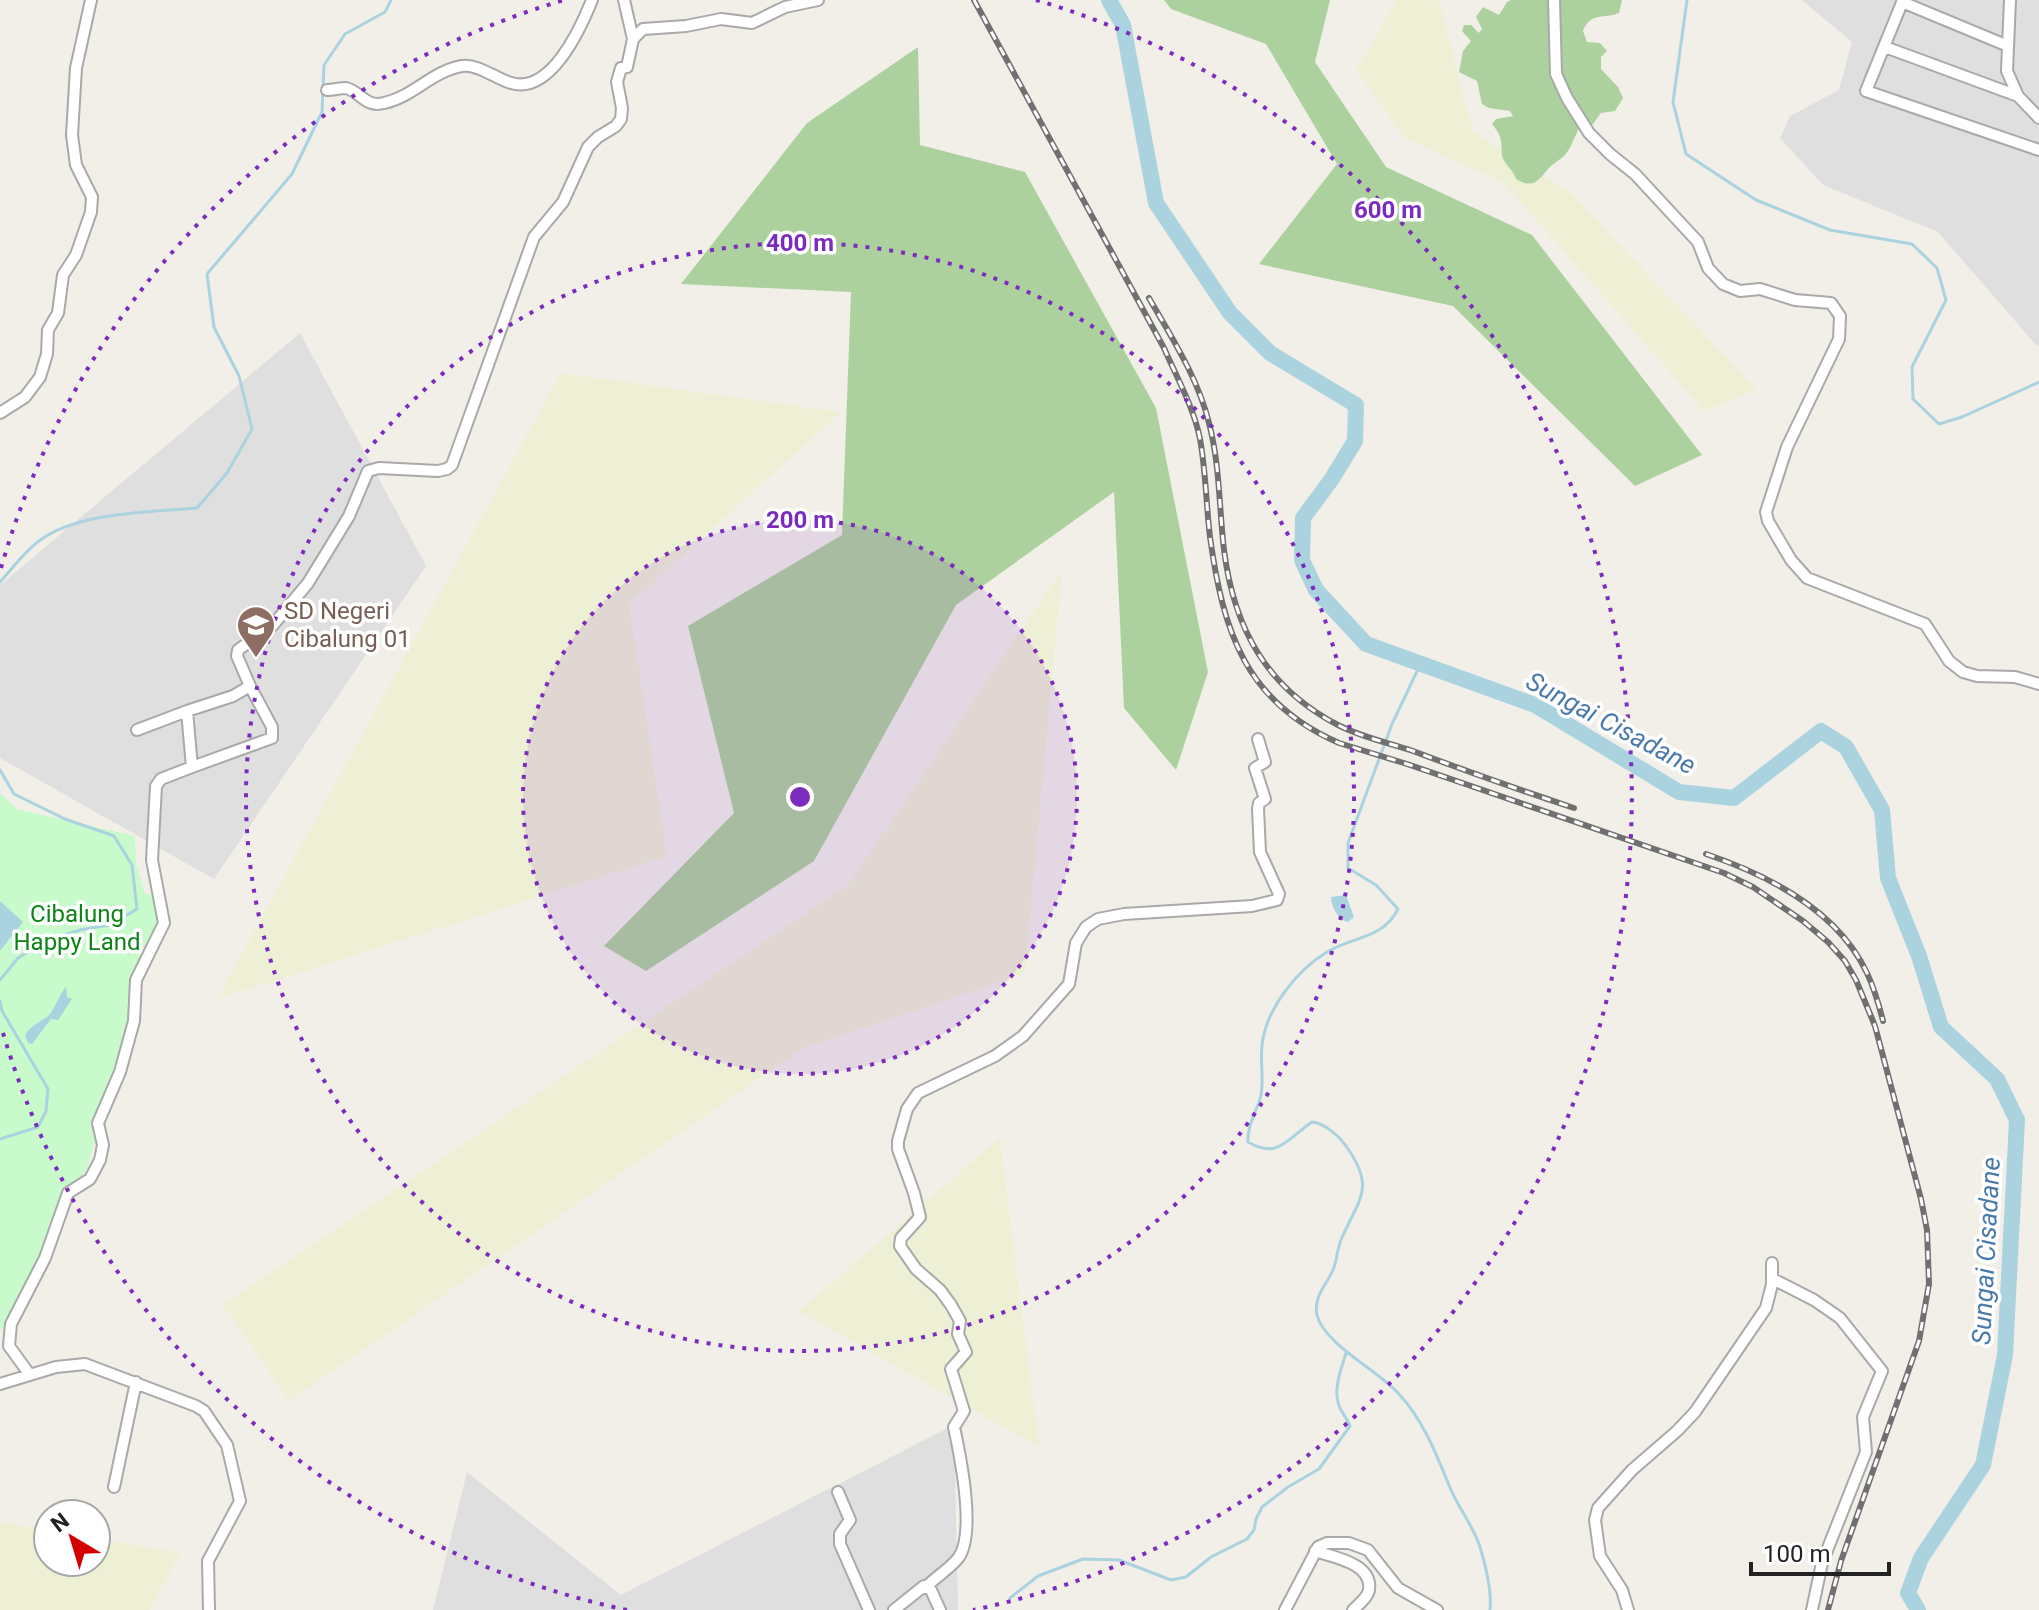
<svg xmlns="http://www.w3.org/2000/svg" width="2039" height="1610" font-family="Roboto,sans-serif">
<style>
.residential{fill:#e0dfdf}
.farmland{fill:#eef0d5}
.forest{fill:#add19e}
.park{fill:#c8facc}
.water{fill:#aad3df}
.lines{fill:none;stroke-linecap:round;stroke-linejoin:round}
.stream{stroke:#aad3df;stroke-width:3}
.river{stroke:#aad3df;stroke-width:16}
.minor-casing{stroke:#a9a9a9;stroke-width:14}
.minor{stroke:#fff;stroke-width:10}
.rail-casing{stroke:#707070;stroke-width:6}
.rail{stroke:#fff;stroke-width:3;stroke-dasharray:9;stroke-linecap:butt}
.ring{fill:none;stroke:#7b2cbf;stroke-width:4;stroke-dasharray:4 8}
.labels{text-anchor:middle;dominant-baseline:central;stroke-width:7;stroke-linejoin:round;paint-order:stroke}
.education-label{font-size:24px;fill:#785e54;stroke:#fff;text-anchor:start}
.park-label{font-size:24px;fill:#0c8416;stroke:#fff}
.water-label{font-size:26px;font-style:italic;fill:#4a7aab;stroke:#fff}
.centre{fill:#7b2cbf;stroke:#fff;stroke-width:4}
.ring-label{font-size:24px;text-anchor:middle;font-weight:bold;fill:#7b2cbf;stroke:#fff;stroke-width:7;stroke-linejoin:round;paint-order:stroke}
</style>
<rect width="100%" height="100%" fill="#f2efe9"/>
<path class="residential" d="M1802,0h237v346l-4,-2 -97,-112 -115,-47 -43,-47 10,-22 49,-26 13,-48z
M300,333l126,233 -212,313 -214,-121v-173z
M954,1425l4,185h-525l34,-138 154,123z"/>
<path class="farmland" d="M1397,0h42l34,132 98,61 186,197 -53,21 -201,-229 -99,-44 -48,-68z
M561,373l280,39 -212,192 38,252 -450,143z
M1062,570l-37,403 -221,75 -515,353 -66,-96 625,-420z
M1000,1138l39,309 -240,-136z
M0,1522l48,8v32h48v-24l84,15 -30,57h-150z"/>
<path class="forest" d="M1164,0h166l-15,62 71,105 146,68 170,220 -67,31 -182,-180 -194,-42 78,-100 -71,-120 -95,-35z
M1511,0h111l-3,13c-15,6 -29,-1 -36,18l4,11 13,1 7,8 -6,6v12l17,18 5,11 -8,13 -14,2 -8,11 -14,4c-4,8 -9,23 -16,29 -5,4 -11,7 -15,12 -10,12 -15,20 -32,10 -3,-9 -7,-10 -11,-17 -8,-12 3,-19 -13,-38l4,-5 17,-3 -3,-5 -21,-3 -7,-4 -5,-23 -18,-9 4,-21 8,-10 -9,-10 2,-6h7l8,8 3,-4 -6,-12 7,-10 16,8 8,-13z
M918,47l2,98 105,27 131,236 52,264 -32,98 -52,-62 -10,-216 -158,113 -142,256 -168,110 -42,-25 130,-133 -46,-187 154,-91 9,-243 -170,-8 126,-161z"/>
<path class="park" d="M0,793l17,16 118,27 1,28 9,30 19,1 4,20 -3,14 -18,32 -59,204 -74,150 -14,16z"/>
<path class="water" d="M1346,895l8,22 -6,5c-10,-2 -17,-16 -17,-25z
M0,901l23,21 -23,29z
M66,987l1,10 5,2 -14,21 -7,-1 -19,25 -4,-1 -3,-8c7,-10 13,-12 22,-18 8,-6 11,-22 19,-30z"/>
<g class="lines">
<path class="stream" d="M1687,0l-14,102 13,52 70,46 74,30 82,14 25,24 9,32 -34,67 1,32 26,25 23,-7 77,-35
M0,582c12,-13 24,-30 39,-41 38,-29 111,-29 158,-33l30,-35 25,-44 -13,-53 -25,-49 -7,-53 85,-100 30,-62 2,-47 21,-31 40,-22 6,-12
M1420,665l-28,59 -44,119v25l28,17 22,24c-15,30 -44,27 -71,43 -30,18 -62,58 -65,94 -2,16 2,33 -1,49 -4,17 -14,29 -13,47 30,18 40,-4 64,-20 12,1 27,14 34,24 31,43 12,53 -5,94 -4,10 -4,20 -8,30 -6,14 -20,27 -16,45 7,29 62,56 82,79 25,27 38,62 52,96 8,18 21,35 28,54 6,19 13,46 11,66
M0,770l14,24 51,25 49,17 18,29 5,44 -27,16 -30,5 -34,11 -28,17 -18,22
M0,1001l2,10 46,78 -2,22 -8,16 -38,12
M1010,1598l28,-22 45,-17 36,1 52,20 15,-3 25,-20 36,-18 7,-9 2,-11 6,-12 26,-20 31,-18 31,-43c-3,-7 -7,-12 -10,-18 -8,-17 1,-38 6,-55"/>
<path class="river" d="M1109,0l14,25 33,178 74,110 40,40 86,52 -1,36 -24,39 -28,38 -1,42 14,30 50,54 169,61 144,87 55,6 87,-67 25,16 36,63 6,68 31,78 22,71 56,52 20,41 -12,235 -22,110 -62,93 -13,35 10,17"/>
<defs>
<path id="minor" d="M624,0l9,39
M1554,0l2,74 11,24 22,35 21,21 25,20 63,68 10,26 15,16 17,7 20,-2 35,11 36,3 9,13 -1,23 -52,108 -21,65 2,9 23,39 16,18 118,46 24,37 14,11 14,4 38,1 24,7
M1903,0l-37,91 173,59
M2010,0l-3,71 11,25 21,22
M1902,2l106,44
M1885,47l133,49
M327,90c6,0 13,-2 19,-2 14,3 19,20 38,15 29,-6 48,-32 78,-37 15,-2 32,11 46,16 41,16 72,-52 84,-82
M0,413l25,-16 15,-20 7,-23 1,-24 10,-17 5,-38 13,-20 15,-43 1,-15 -16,-32 -4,-30 4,-67 15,-68
M137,730l50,-19
M192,767l80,-29v-11l-22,-41
M1773,1279l41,21 26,18 42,53 -19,46 3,35 -44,111 -10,47
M30,1375l-21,-29 2,-22 34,-66 23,-65 22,-14 10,-19 3,-15 -5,-22 22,-51 14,-51 2,-41 28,-57 -12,-63 4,-74 5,-7 31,-12 -5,-56 46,-15 17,-10 -13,-30 1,-6 35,-25 35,-42 41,-67 19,-45 11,-3 59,3 9,-2 5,-4 82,-228 29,-35 25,-55 10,-10 18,-11 5,-7 1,-11 -5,-26 4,-14 6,-1 6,-28 10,-10 43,-3 35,-7 31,4 33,-16 33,-7
M0,1384l56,-17 29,-3 111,42 8,5 23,34 13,56 -32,60 1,49
M114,1487l22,-105
M838,1492l12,28 -10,14v10l29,66
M1315,1551c18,6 58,12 54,39 -1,7 -11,15 -16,20
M927,1586c9,-9 25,-19 32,-29 17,-26 1,-102 -5,-130l10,-16 -13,-42 15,-17 -8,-18 2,-13 -9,-16 -11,-15 -24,-21 -16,-23 1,-8 19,-21 -6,-24 -16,-44v-8l9,-32 11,-16 77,-37 28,-20 46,-52 7,-41 10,-16 12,-8 26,-5 128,-8 25,-6 2,-6 -19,-42 -2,-43 1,-6 6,-4 -10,-31 10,-6 -7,-23
M894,1610l30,-24 7,4 9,20
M1285,1610l33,-63 9,-4h22l19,7 30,38 39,22
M1628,1610l-6,-20 -22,-34 -5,-36 3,-12 34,-38 45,-39 18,-19 71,-104 6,-24v-21"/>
</defs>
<use href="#minor" class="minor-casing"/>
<use href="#minor" class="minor"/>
<defs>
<path id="rail" d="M974,0l190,348c13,30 30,60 36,91 6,33 6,65 10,98 13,94 35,165 129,206l68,21 317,109 29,14 50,34 25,21 17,19 11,19 19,46 46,173 6,31 2,54 -10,57 -78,220 -13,49
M1149,298c23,40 49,80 60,125 11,42 10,85 15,127 10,79 43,138 114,175 23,12 51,18 75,26 53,20 107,39 161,57
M1706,854c62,21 132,57 161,119 7,15 12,32 16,48"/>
</defs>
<use href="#rail" class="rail-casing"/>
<use href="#rail" class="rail"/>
</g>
<circle cx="800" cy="797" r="277" fill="#7b2cbf" fill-opacity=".12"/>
<g class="ring">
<circle cx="800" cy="797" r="277"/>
<circle cx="800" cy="797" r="554"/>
<path d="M627 1610A831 831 0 0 1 1 1026M1 568A831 831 0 0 1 564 0M1036 0A831 831 0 0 1 973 1610"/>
</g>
<defs>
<symbol id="school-pin" viewBox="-11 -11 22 30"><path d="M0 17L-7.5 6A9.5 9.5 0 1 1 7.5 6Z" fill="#8d6e63" stroke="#fff"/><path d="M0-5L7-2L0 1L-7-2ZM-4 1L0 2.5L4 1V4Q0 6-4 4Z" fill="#fff"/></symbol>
</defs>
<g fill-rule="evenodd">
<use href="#school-pin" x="234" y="603" width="44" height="60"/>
</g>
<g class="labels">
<g class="education-label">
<text x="284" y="611">SD Negeri<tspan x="284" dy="28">Cibalung 01</tspan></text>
</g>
<g class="park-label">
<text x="77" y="914">Cibalung<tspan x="77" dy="28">Happy Land</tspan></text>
</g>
<g class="water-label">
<text transform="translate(1611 723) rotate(28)">Sungai Cisadane</text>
<text transform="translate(1986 1251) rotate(-87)">Sungai Cisadane</text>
</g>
</g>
<circle cx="800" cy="797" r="12" class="centre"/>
<g class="ring-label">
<text x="1388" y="218">600 m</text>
<text x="800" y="251">400 m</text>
<text x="800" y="528">200 m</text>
</g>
<g transform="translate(72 1538) rotate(322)"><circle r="38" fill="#ffffff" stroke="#a7a7a7" stroke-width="2"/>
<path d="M0-6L14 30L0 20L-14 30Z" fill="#d40000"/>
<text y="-12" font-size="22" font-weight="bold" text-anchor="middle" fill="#222222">N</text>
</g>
<path d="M1751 1562v12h138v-12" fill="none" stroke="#222222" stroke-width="4"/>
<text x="1763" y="1562" font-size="24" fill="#222222" stroke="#ffffff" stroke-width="6" paint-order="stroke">100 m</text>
</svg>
